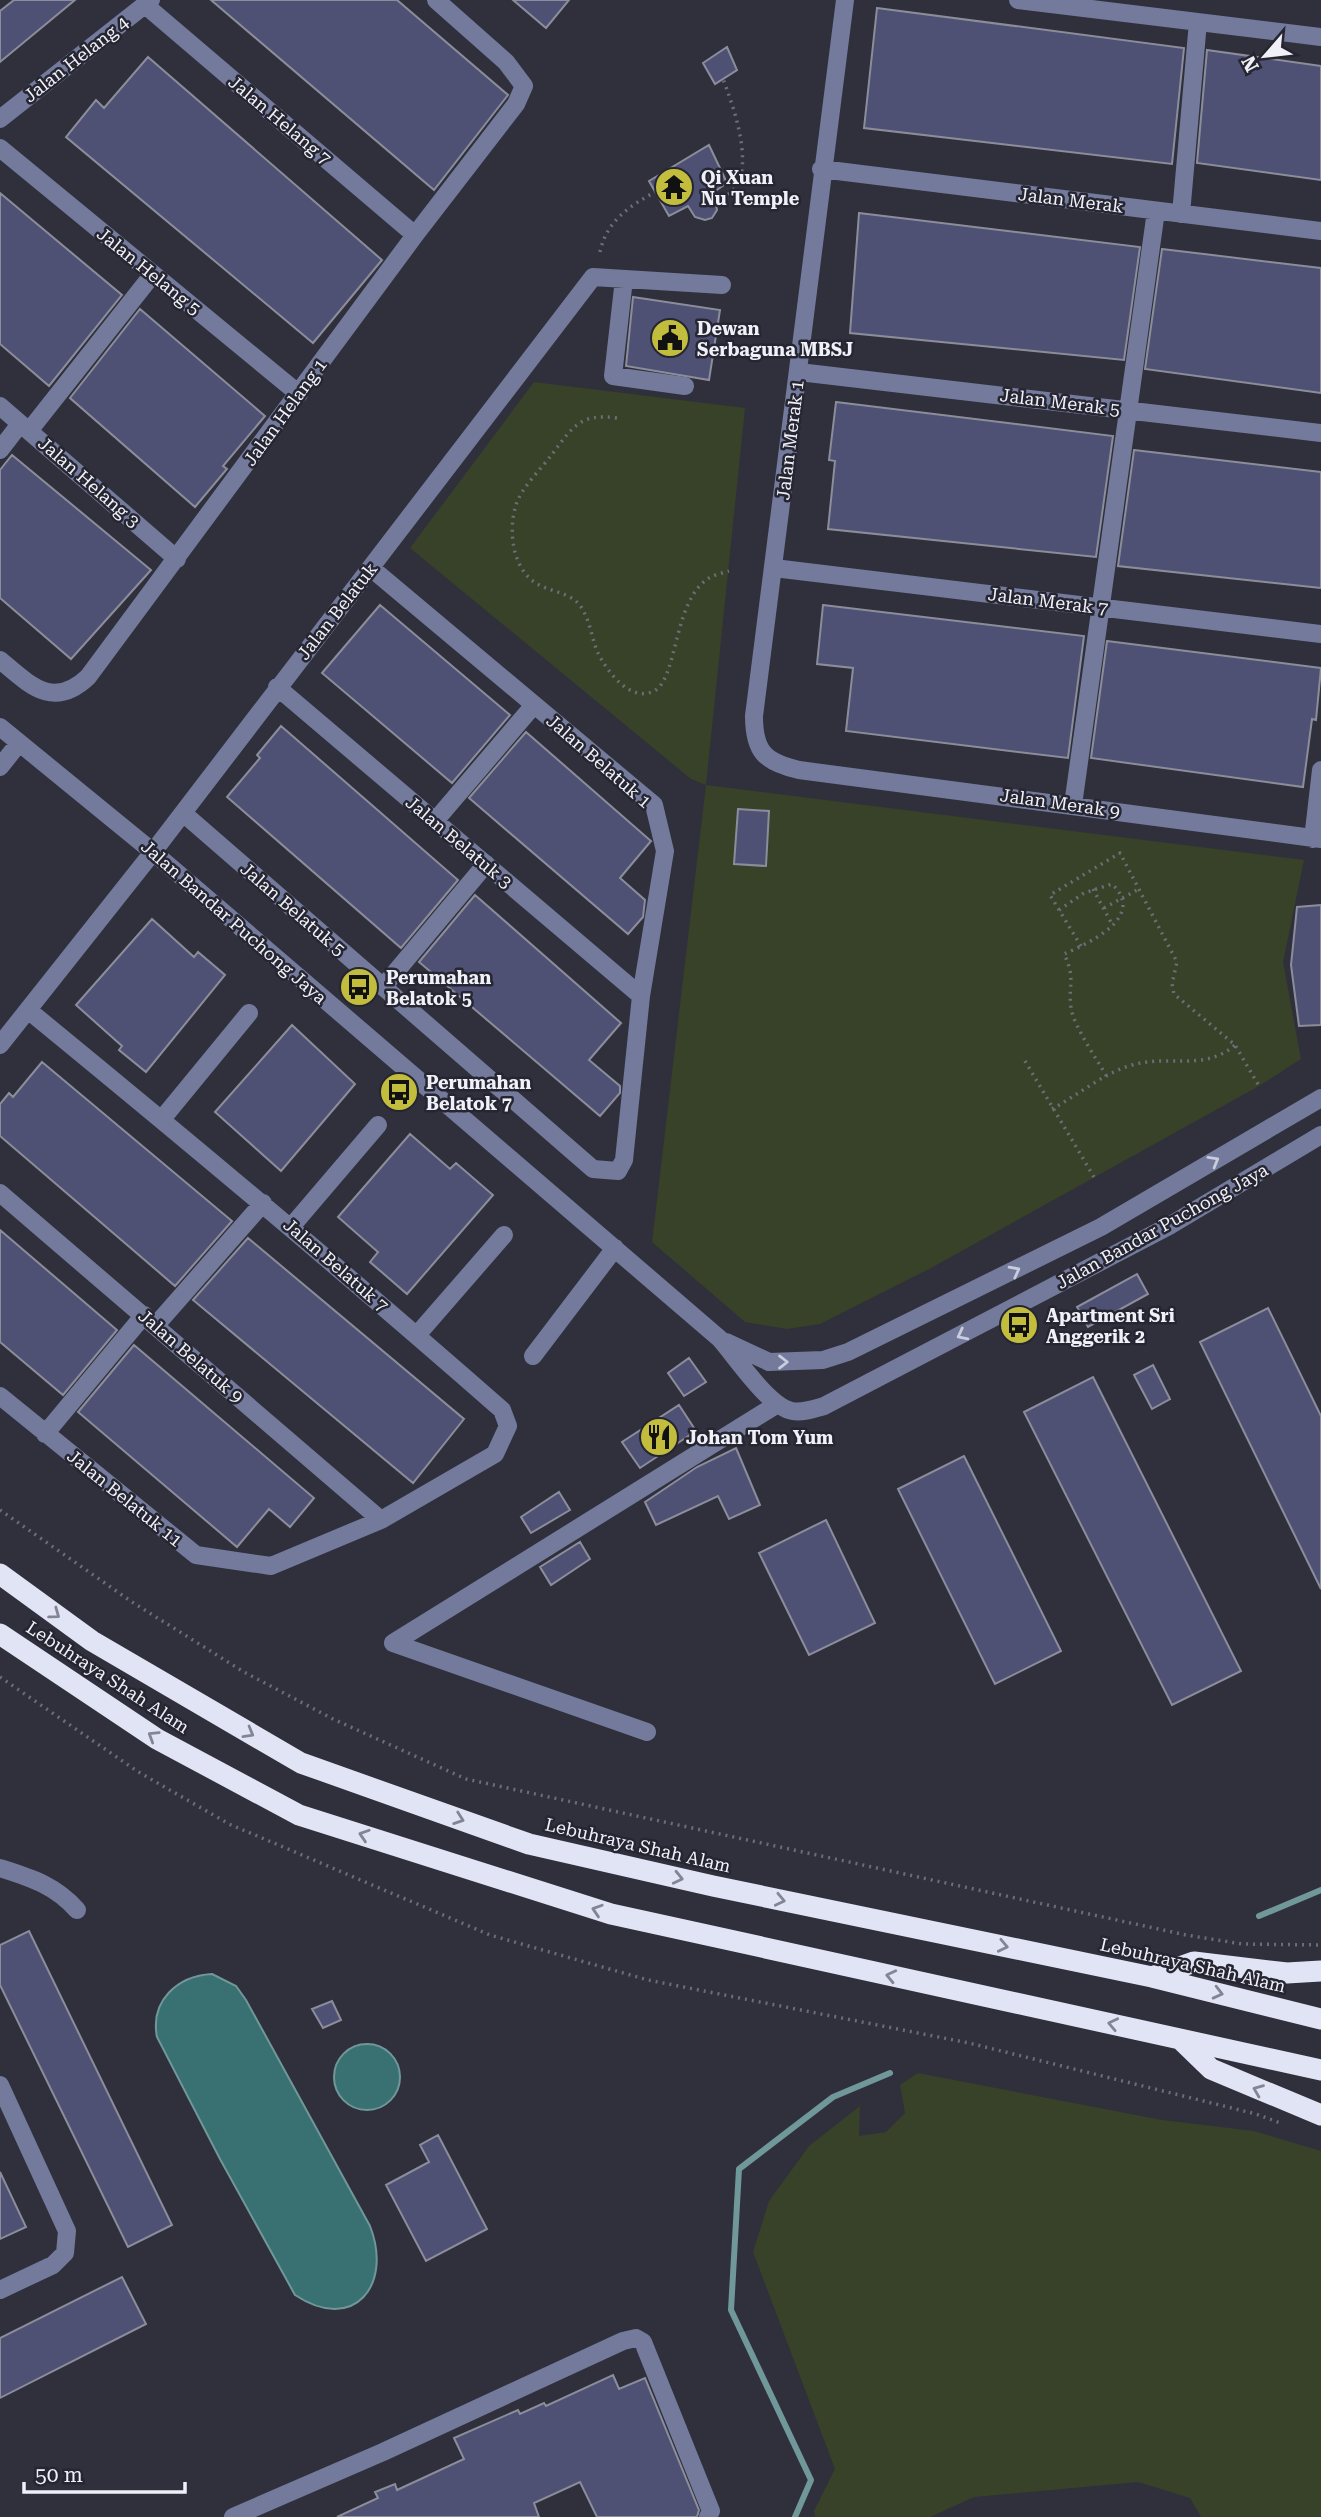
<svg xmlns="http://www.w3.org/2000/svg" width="1321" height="2517" font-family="'Roboto Serif',serif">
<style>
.green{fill:#374229}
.water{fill:#397071;stroke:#70979a;stroke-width:2}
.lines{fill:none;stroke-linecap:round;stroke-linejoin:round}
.stream{stroke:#70979a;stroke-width:6}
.building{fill:#4e5174;stroke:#8c8d9b;stroke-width:2}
.path{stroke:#6c6d77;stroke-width:3.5;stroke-dasharray:2 5;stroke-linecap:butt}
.minor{stroke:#737a9c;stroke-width:18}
.highway{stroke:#e0e4f5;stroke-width:21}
.oneway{stroke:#cacddc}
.oneway2{stroke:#828593}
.labels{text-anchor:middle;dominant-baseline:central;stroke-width:5;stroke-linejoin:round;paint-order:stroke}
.street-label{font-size:18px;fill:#f0f1f8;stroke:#252631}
.poi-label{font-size:18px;font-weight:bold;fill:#f0f1f8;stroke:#252631;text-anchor:start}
</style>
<rect width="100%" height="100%" fill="#2f303b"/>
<path class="green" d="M534,382l211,26 -39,377 598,75 -21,102 18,97 -42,27 -328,182 -111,56 -33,5 -42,-7 -93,-80 54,-457 -15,-6 -281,-231z
M918,2073l244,47 92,11 67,20v366h-120l-11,-19 -52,-16 -164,15 -44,20h-115l-1,-6 21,-42 -82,-217 16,-51 40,-55 51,-40 -1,30 27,-4 19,-19 -5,-28z"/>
<path class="water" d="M212,1974l24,12 10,14 124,226c23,59 -16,108 -75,69l-75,-136 -63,-122c-7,-36 20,-61 55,-63z
M334 2077a33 33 0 1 1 66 0a33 33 0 1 1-66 0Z"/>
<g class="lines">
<path class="stream" d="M1259,1916l62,-26
M795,2517l16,-37 -80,-170 8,-141 94,-72 57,-24"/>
</g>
<path class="building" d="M14,0h61l-75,62v-51z
M211,0h186l111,95 -74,95z
M513,0h56l-23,28z
M877,8l307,40 -12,116 -308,-36z
M727,47l10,23 -22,14 -12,-21z
M1207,50l114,16v114l-124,-17z
M148,57l234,203 -69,83 -247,-206 30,-37 8,8z
M709,145l18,38 -13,9 3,18 -5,8 -7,2 -10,-3 -7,-11 -19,10 -20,-35z
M0,193l122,102 -73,91 -49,-42z
M859,213l281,34 -16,113 -274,-27z
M1162,249l159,19v125l-176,-24z
M633,297l87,13 -11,70 -83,-14z
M140,309l125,107 -42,50 4,3 -32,38 -125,-109z
M836,402l277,34 -17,121 -268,-28 7,-68 -6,-1z
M1134,450l187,22v116l-203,-22z
M12,455l139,115 -80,89 -71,-61v-128z
M380,605l130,110 -58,68 -130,-110z
M823,605l261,31 -16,122 -222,-27 7,-63 -36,-4z
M1107,641l214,27 -5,52 -4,-1 -9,68 -212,-29z
M281,726l177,154 -57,68 -174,-151 33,-39 -3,-3z
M526,732l125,109 -31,37 25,22 -2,17 -15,17 -159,-136z
M738,809l31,2 -3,55 -32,-2z
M475,895l146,128 -32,37 31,26v7l-20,23 -181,-154z
M1321,905v120l-22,1 -8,-61 6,-58z
M152,919l42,38 4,-5 27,23 -79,97 -27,-22 3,-4 -46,-41z
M292,1025l63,59 -74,87 -66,-59z
M42,1062l190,159 -57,65 -175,-150v-32l9,-11 4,4z
M410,1134l40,35 6,-6 37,32 -86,99 -37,-32 8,-10 -40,-35z
M0,1230l117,100 -54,65 -63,-53z
M248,1238l216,181 -51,64 -220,-183z
M1137,1274l11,20 -60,33 -11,-20z
M1268,1308l53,108v173l-121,-247z
M134,1345l180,153 -24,29 -21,-18 -32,38 -159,-135z
M689,1358l17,24 -22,14 -16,-23z
M1153,1365l17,34 -18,10 -18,-34z
M1093,1377l148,294 -69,34 -148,-293z
M679,1405l17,26 -56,37 -18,-26z
M736,1448l24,57 -31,14 -11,-23 -62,29 -11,-23 52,-35z
M964,1456l97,195 -66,33 -97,-195z
M559,1492l11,18 -39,23 -10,-16z
M826,1520l49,103 -66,32 -50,-102z
M580,1542l10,17 -39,26 -11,-18z
M29,1931l143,294 -44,22 -128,-262v-40z
M332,2001l9,19 -18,8 -11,-19z
M438,2135l49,94 -61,32 -40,-76 43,-23 -9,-17z
M0,2172l26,55 -26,12z
M122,2277l24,47 -146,74v-60z
M613,2375l6,14 26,-11 54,132 -2,7h-100l-17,-35 -46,21 5,14h-202l41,-19 -3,-6 20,-8 2,6 67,-31 -10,-21 64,-28 2,4 24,-11 2,3z"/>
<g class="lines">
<path class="path" d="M716,202c7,-4 16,-9 21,-17 15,-26 -4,-80 -14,-106
M600,252c6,-30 29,-46 55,-60
M617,418c-36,-5 -44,8 -64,35 -11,15 -32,35 -37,52 -8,24 -4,64 20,78 17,11 38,8 48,29 7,13 8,28 14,41 9,18 32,50 56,38 24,-12 19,-91 55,-113 5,-3 13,-5 20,-7
M1093,889l20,37
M1104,908l35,-19
M1059,910l25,-17 28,-9c35,33 -23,59 -48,70 12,24 4,31 7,54 3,19 26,51 36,69
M1081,946l-31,-51 70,-42 57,109 -5,22 2,10 61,51 24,41
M1025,1061l69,116
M1052,1109c26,-14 52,-36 80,-44 37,-11 72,7 103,-20
M0,1510l132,92 112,70 89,47 133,60 720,156 56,9 79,1
M0,1677l137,94 92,53 261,111 158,45 321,63 287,71 27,10"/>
<path class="minor" d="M845,0l-91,716c0,36 11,46 45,54l522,69
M1018,0l303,37
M145,5l270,230
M0,119l151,-119
M0,148l299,246
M821,169l500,62
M1181,214l17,-192
M624,279l-11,97 72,10
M799,372l522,61
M0,406l177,153
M29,431l124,-157
M0,450l20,-26
M774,568l547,66
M0,660c30,25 53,50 88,17l327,-442 101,-131 8,-18 -18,-24 -70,-62
M277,687l364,309
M0,727l153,125 567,487c16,18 49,68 72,72 11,2 21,-2 32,-5l345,-180 152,-91
M0,767l19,-24
M1073,805l83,-594
M183,813l410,356 25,2 6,-11 17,-164 24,-145 -11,-46 -283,-237
M435,821l99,-116
M1313,839l8,-69
M383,987l103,-123
M0,1045l153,-193 440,-575 129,8
M162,1119l87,-106
M0,1193l381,327
M291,1227l87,-102
M156,1325l107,-122
M417,1335l87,-100
M726,1342l43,20 54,-2 25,-8 253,-125 220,-129
M533,1356l82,-108
M0,1396l196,159 75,11 110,-46 114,-66 13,-28 -6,-16c-155,-136 -314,-269 -474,-400
M45,1434l99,-119
M393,1643l383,-238
M393,1643l254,89
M0,1868c31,10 55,17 77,42
M0,2085l67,146 -2,22 -12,12 -53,25
M233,2517l150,-65 240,-111 13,-3 7,4 68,169 -3,6"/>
<path class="highway" d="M0,1574l92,67 209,122 228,81 184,42 439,91 169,42
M0,1634l157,105 142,76 312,99 710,156
M1152,1977l42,-15 93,11 34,-2
M1180,2039l31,30 110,46"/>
</g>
<defs><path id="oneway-chevron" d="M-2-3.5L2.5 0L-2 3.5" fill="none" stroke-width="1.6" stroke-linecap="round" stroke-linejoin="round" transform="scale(1.75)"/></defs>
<g class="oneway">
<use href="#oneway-chevron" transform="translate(1214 1161) rotate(-30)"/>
<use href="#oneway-chevron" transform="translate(1015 1271) rotate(-28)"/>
<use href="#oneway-chevron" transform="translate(962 1335) rotate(153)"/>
<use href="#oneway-chevron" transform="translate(783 1362)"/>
</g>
<g class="oneway2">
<use href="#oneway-chevron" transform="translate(55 1614) rotate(36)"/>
<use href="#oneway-chevron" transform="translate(249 1733) rotate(30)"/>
<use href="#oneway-chevron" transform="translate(153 1736) rotate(-148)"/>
<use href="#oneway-chevron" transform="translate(459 1819) rotate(19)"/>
<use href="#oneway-chevron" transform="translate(364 1835) rotate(-162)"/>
<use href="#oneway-chevron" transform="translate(678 1878) rotate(13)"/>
<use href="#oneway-chevron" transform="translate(780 1900) rotate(12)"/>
<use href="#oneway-chevron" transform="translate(597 1910) rotate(-162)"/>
<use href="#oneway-chevron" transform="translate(1003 1946) rotate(12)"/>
<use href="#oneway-chevron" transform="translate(891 1976) rotate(-167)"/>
<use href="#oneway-chevron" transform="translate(1218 1993) rotate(14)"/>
<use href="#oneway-chevron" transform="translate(1113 2024) rotate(-168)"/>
<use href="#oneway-chevron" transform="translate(1258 2090) rotate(-158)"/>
</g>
<defs>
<symbol id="temple-disc" viewBox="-11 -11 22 22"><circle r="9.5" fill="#c3bd3e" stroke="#252631"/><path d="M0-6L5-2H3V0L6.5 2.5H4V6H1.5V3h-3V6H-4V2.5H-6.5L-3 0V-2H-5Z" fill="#111"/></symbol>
<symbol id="civic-disc" viewBox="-11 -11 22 22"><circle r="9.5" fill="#c3bd3e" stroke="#252631"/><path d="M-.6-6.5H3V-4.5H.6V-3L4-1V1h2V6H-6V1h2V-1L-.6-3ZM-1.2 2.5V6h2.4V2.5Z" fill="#111"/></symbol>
<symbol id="bus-disc" viewBox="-11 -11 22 22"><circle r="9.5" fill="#c3bd3e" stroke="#252631"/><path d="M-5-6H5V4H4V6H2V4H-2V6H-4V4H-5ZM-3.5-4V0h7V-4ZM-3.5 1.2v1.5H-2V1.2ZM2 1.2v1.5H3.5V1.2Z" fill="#111"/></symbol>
<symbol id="restaurant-disc" viewBox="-11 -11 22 22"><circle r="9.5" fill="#c3bd3e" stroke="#252631"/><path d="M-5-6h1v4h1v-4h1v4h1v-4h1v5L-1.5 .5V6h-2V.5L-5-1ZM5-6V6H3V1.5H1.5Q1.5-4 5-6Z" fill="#111"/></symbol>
</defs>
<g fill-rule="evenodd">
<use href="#temple-disc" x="652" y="165" width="44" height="44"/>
<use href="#civic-disc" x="648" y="316" width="44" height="44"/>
<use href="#bus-disc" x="337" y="965" width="44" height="44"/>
<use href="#bus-disc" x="377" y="1070" width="44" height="44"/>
<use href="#bus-disc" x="997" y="1303" width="44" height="44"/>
<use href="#restaurant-disc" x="637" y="1415" width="44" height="44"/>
</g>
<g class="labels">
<g class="street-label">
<text transform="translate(76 59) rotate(-38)">Jalan Helang 4</text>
<text transform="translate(280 120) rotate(40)">Jalan Helang 7</text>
<text transform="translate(1071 200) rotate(7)">Jalan Merak</text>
<text transform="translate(149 271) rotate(39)">Jalan Helang 5</text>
<text transform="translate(1060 402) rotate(7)">Jalan Merak 5</text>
<text transform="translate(285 412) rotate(-54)">Jalan Helang 1</text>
<text transform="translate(790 440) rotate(-83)">Jalan Merak 1</text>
<text transform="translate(89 482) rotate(41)">Jalan Helang 3</text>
<text transform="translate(1048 601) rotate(7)">Jalan Merak 7</text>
<text transform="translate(337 611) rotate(-52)">Jalan Belatuk</text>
<text transform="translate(599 761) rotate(41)">Jalan Belatuk 1</text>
<text transform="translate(1060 803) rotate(8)">Jalan Merak 9</text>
<text transform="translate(459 842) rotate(40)">Jalan Belatuk 3</text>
<text transform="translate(293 909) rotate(41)">Jalan Belatuk 5</text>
<text transform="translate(234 922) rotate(41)">Jalan Bandar Puchong Jaya</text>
<text transform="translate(1162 1226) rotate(-29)">Jalan Bandar Puchong Jaya</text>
<text transform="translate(336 1265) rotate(41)">Jalan Belatuk 7</text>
<text transform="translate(191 1356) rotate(41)">Jalan Belatuk 9</text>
<text transform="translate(125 1498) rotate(39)">Jalan Belatuk 11</text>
<text transform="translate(108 1677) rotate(33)">Lebuhraya Shah Alam</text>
<text transform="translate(638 1845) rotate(13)">Lebuhraya Shah Alam</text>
<text transform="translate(1193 1965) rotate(13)">Lebuhraya Shah Alam</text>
</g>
<g class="poi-label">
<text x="701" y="177">Qi Xuan<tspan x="701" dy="21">Nu Temple</tspan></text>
<text x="697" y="328">Dewan<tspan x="697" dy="21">Serbaguna MBSJ</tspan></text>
<text x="386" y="977">Perumahan<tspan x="386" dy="21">Belatok 5</tspan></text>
<text x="426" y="1082">Perumahan<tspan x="426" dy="21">Belatok 7</tspan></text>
<text x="1046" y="1315">Apartment Sri<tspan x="1046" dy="21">Anggerik 2</tspan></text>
<text x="686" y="1437">Johan Tom Yum</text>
</g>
</g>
<g transform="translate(1265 56) rotate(242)" stroke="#252631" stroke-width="5" paint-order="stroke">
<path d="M0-5L12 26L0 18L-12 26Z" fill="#f0f1f8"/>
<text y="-10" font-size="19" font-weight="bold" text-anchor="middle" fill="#f0f1f8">N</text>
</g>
<path d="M24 2482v10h161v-10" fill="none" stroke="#f0f1f8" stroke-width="3.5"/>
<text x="35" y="2482" font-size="21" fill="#f0f1f8" stroke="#252631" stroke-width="5" paint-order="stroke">50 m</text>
</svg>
